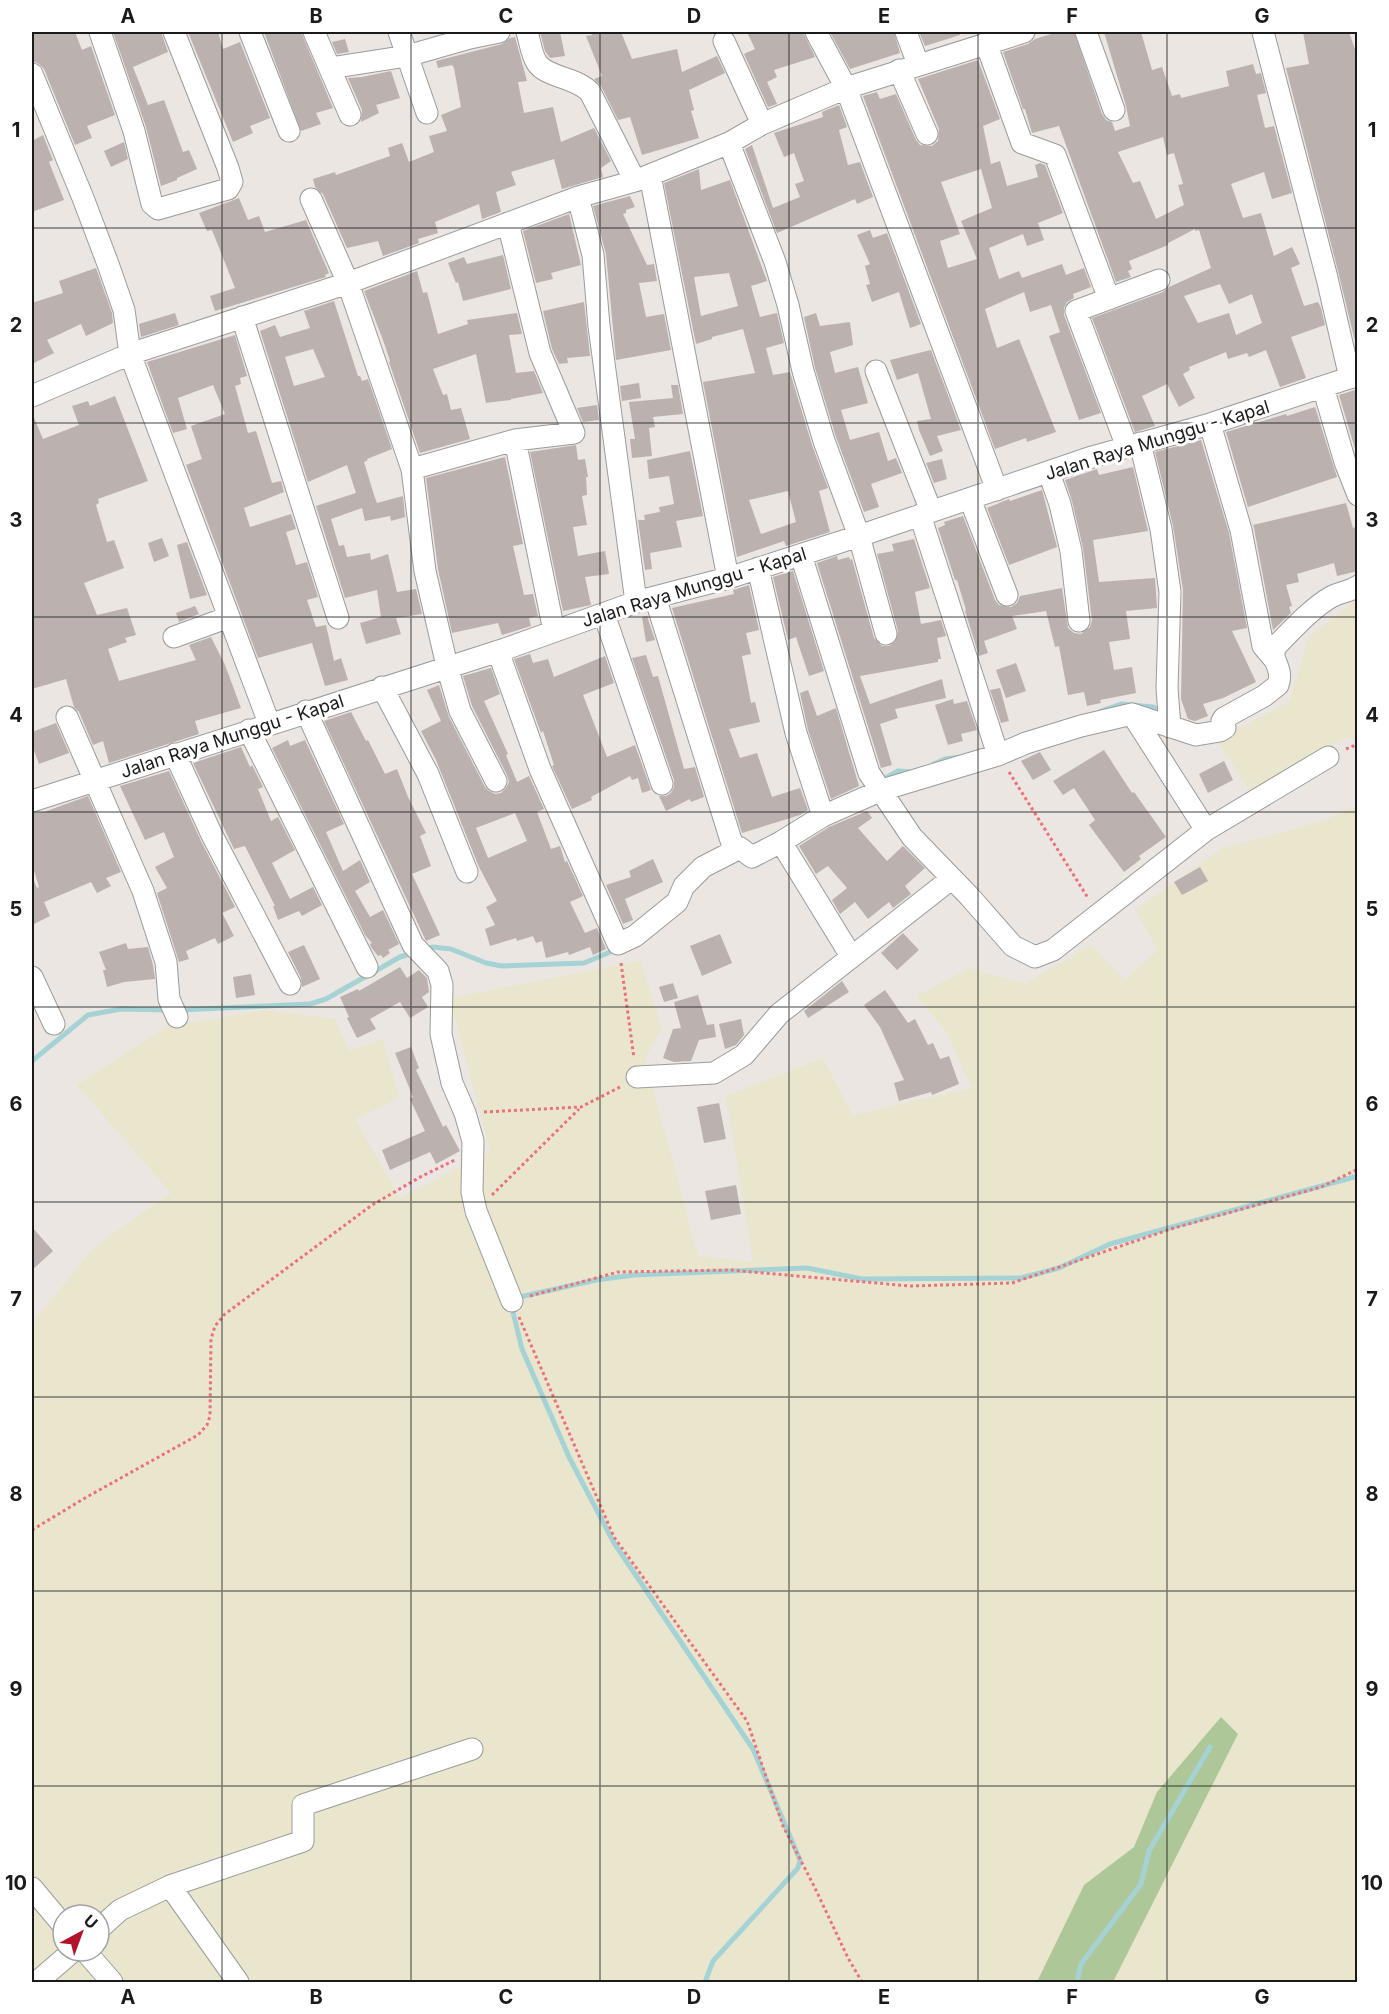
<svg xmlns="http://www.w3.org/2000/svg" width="1389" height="2014" font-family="Inter,sans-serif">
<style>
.farmland{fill:#e9e6cd;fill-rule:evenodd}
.forest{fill:#aec799}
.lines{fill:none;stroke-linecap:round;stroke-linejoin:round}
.stream{stroke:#a5d3d5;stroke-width:5}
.building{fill:#bbb1ae;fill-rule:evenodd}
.minor-casing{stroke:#9b9b9b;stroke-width:23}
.path{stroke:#ec7179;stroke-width:3;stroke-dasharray:3 3;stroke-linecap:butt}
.minor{stroke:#fff;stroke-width:21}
.grid{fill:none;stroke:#1a1a1a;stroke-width:1.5;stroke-opacity:0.55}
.labels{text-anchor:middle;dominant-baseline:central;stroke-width:6;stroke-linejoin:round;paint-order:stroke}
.street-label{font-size:18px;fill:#1a1a1a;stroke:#fff}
.neatline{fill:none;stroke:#1a1a1a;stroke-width:2}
.grid-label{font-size:20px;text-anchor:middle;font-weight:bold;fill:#1a1a1a}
</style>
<rect width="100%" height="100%" fill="#ebe6e1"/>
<path class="farmland" d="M1357,598v146l-8,-8 -99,56 -32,-51 72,-40 18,-63z
M1352,807l6,7 -1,1168h-1325v-658l62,-77 77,-54 -94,-108 89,-58 99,-17 70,9 14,32 34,-12 16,59 -44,21 45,79 90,-47 -40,-153 191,-37 21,68 -17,29 53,198 55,6 -27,-166 97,-38 29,57 120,-27 -26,-57 -30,-35 54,-28 55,16 66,-39 34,35 33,-30 -23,-40 86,-61 105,-29zM63,1915h36v36h-36z"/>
<path class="forest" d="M1221,1717l17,17 -125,248h-76l47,-97 50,-38 23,-55z"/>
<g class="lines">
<path class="stream" d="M1101,711l20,-7 32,3 10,5
M934,764l11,-5 15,-2
M882,780l16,-9 15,1
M426,949l7,-2 18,2 35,14 16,3 82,-3 31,-13
M179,1010l131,-6 16,-5 74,-42 10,-3
M32,1061l56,-46 33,-6 48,1
M515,1298l81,-18 38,-5 173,-7 55,11 159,-1 38,-10 51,-24 248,-68
M511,1304l11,45 47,108 45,86 139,206 47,111 -2,8 -85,93 -8,21
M1077,1982l4,-18 60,-80 8,-33 61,-104"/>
</g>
<path class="building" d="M32,32h43l7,18 9,-4 24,69 -28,11 5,12 -17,7 -31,-76 -5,-5 -6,-3z
M113,32h48l7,20 -35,15 15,38 16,-5 19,52 6,-2 8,19 -20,9v2l-16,6 -15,-59z
M188,32h30l5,17 17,-7 30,76 -20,8 3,7 -20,9z
M264,32h37l32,76 -17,5 5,11 -20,7z
M540,32h20l5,24 -15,2 -5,-7z
M591,32h30l11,27 45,-10 5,23 35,-16 8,17 -36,17 5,20 -3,1 8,27 -57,17 -12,-38 -12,3 -17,-34 -7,-7 8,-3 -16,-40 6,-1z
M747,32h56l12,25 -41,13 3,7 -10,5 10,22 -9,3 -24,-53 11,-5z
M830,32h64l6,21 -50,16z
M919,32h40l1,3 -35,11z
M1058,32h16l28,82 4,6 6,2 3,9 15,-5 -4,-20 -22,-74h37l11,38 10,-3 10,29 8,-2 1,4 48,-12 -3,-15 27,-7 3,10 5,-1 5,20 -9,2 8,33 9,-2 18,67 -20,6 -8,-27 -33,12 12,34 18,-5 13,43 18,-9 8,17 -9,4 13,38 14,-4 3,6 4,17 -34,12 15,41 -26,9 -14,-37 -17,7 -2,-4 -19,6 -2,-7 -37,15 1,3 -7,4 12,24 -16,9 -12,-23 -25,12 13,30 -20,6 -43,-114 71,-26 6,-5 42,-19 -12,-38 -4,1v-2l-27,14v2l-39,16 3,8 -4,2 3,6 -15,5 -57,-156 -27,7 -7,-24h-2l-20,-57 25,-8 7,-5zM1163,137l4,18 7,-2 9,31 -5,1 6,20 -28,14 -16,-38 -7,2 -15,-31zM1220,284l9,20 23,-10 10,29 -26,12 -7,-22 -31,10 -14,-27z
M1303,32h46l9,26v296l-19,-79 -53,-207 23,-4z
M515,37l12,44 -9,1 6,31 29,-6 8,35 33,-14 17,33 -10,7 2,9 -41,12 -8,-30 -43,13 5,13 -20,7 5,20 -19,7 -3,-15 -44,18 3,11 -20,6 1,4 -36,13 -5,-15 -31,7 -24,-54 -8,-7 -2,-8 22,-7 1,3 54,-19 -2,-8 14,-5 7,19 25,-10 -5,-16 18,-5 -6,-16 20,-8 -7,-39 -2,-3 -14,3 -2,-7 66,-17 8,-6z
M345,39l4,13 -12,2 -5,-12z
M978,60l22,59 -17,7 8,38 9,-3 7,25 31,-9 -3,-12 5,-2 5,2 18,48 -25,10 6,17 -17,6 -4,-12 -34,14 10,31 20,-8 3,7 40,-14 4,11 18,-7 7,19 -18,7 1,4 -7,4 -3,6v7l37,98 -22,7 -30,-84 11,-4 -9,-27 -21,7 -6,-20 -39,17 12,39 22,-9 37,93 -29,10 -1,-4 -31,11 -132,-353 14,-4 3,7 16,-5 20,46 4,5 12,1 6,-5 1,-12 -21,-50zM981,169l11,39 -31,13 16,38 -29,9 -8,-27 20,-7 -19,-52z
M391,71l9,27 -24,7 3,8 -18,9 1,-12 -14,-32 14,-1z
M839,105l8,22 -8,3 9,35 12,-3 13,35 -16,7 -2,-5 -78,34 -32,-84 7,-4 21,63 27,-11 -5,-13 9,-3 -10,-28 -10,4 -10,-24 49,-16 -1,-5z
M43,135l10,25 -4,2 15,38 -32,12v-71z
M124,142l4,17 -17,8 -7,-16z
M699,169l2,21 29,-10 37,101 -16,5 9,31 17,-4 7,30 -18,5 7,27 17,-3 22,73 16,43 -9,3 11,41 -44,14 -2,-5 -47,16 -34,-175 52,-9 -12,-44 -31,8v2l-16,5 -32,-161zM729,273l9,33 -37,10 -7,-39zM788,491l8,31 -35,12 -12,-34z
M630,196l5,11 -9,3v3l-3,1 24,51 7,-1 3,17 -18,2 7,34 18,-3 7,36 -55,10 -10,-106 -13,-48z
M239,198l9,22 11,-4 6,16 41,-12 23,53 -4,2 1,2 -111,34 -5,-15 25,-8 -23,-58 -5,1 -8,-18z
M569,214l12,51 -30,8 2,6 -17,4 -13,-52z
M870,230l3,8 14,-5 34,91 -11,4 -11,-36 -27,10 -6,-17 4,-1 -5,-18 5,-2 -13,-29z
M503,255l8,34 -48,12 -5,-19 -2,1 -8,-20 16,-6 3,7z
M96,268l16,45 1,10 -27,13 -5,-12 -34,16 7,13 -22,11v-61l31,-10 -4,-12z
M417,271l6,22 4,-1 11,42 30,-10 -1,-4 50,-7 5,21 -13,1 7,38 18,-2 9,22 -32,6v1l-25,3 -10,-49 -43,15 10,26 4,-1 4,16 10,-2 9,31 -50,14 -31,-91 1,-1 -7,-21 -19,-49z
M334,301l24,75h2l2,5 6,-2 24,70 -25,10 1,1 -4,2 10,33 3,8 26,-7 2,21 -14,4 -1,-5 -25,5 -3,-13 -31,11 8,27 5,-1 3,12 23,-4 1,7 17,-6 9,38 19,-3 6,25 -26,4 5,16 -35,10 -6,-21 21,-6 -4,-27 -32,8 -29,-92 40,-13 -9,-28 -39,17 -48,-151 15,-6 5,12 30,-9 -6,-17zM313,349l12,28 -31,9 -9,-29z
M584,302l6,54 -23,2 1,5 -9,1 -7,-15 -9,-38z
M175,313l4,12 -38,12 -2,-13z
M816,313l4,13 30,-4 3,23 -23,7 5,21 23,-6 10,36 -27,7 9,30 29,-8 9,29 8,-3 6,15 -31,11 8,23 -15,5 -28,-75 -21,-69 -11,-51z
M235,335l12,41 -7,2 1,6 -6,2 13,47 8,-2 16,52 9,-2 3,11 -40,16 6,19 41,-13 5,15 -10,3 10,33 11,-3 11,35 -11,3 9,27 10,-2 8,36 7,-3 7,22 -23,6 -13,-43 -54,15 -72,-193 16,-6 -11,-33 34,-12 -12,-29 -35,13 9,31 -14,4 -26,-71z
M931,350l30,80 -24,6 6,15 -13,5 -11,-26 -2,-9 14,-2 -13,-46 -21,7 -7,-20z
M639,383l2,15 -19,3 -2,-15z
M671,385h7l5,29 -30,3 2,10 -6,1 3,28 -20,2 -2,-19h5l-6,-37 44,-4z
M1358,389v70l-19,-64z
M115,396l33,85 -50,18 1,4 -3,2 11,37 7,-2 10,28 -40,15 13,32 30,-7 9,27 -11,3 2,4 -19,7 11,32 77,-21 -7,-15 22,-8 14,28 16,43 -46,13 4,13 -90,29 -6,-22 -10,4 -14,-33 -5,-5 -8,-28 -34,10v-276l11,26 36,-14 -7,-19 16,-5 2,5z
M597,405l2,15 -16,2 -6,-14z
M1315,407l22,70 -89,30 5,18 93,-22 7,25 5,-2v45l-21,5 -3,-13 -37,11 2,8 -13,3 6,21 -3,1 2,6 -18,17 -19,-102 -28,-96 60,-18 1,2z
M1201,440l28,93 18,95 -15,3 24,51 -33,16 -20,6 5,12 -13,5 -7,-2 -7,-20 2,-109 -10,-64 -18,-74z
M576,445l2,15 7,-1 3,18h-2l1,18 -5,1 5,29 -14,2 5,29 27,-5 4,23 -24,3 6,28 -28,6 -33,-159z
M690,451l13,65 -27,5 6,26 -32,6 2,16 -7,1 -7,-50h7l-1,-5 16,-3 -1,-5 15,-3 -5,-28 -20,3 -2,-19z
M505,457l18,87 -10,2 11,49 9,-1 5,22 -9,2 2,8 -29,9 -4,-12 -46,10 -14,-64 -12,-91z
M942,459l5,20 -13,4 -8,-20z
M1133,467l15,64 -55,9 6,42 56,-4 2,30 -31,3 4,28 -21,3 5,28 18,-3 4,26 -36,7 1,3 -14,3 -3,-14 -16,3 -9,-49 -4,1 -9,-36 -34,5 5,13 -33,12 4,12 -9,3 -14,-45 1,-1 -9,-30h-2l-17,-52 7,-3 -1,-3 19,-6 32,84 4,5 12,2 6,-4 3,-7 42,-8 6,40 6,5 7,1 9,-7 2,-7 -9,-72 -11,-47 -7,-21 32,-11 2,6z
M1042,490l15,57 -48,18 -22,-57 22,-9 1,2z
M162,538l7,18 -15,6 -6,-19z
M914,539l16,49 -15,4 6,32 20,-4 5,16 -9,2 4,21h-3v3l-78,14 10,28 72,-25 4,19 -51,11 3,9 -18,6 12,41 -11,3 -64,-205 20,-7 1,4 11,-3 1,3 2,-1 22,79 8,8h7l6,-4 3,-11 -21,-77 17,-3 -2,-7z
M187,542l20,53 -17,4 -13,-54z
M793,571l31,100 -15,5 -13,-39 -8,3 -15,-63z
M749,585l10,45 -13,3 5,21 -9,2 9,47 4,-1 5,20 -31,7 11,29 17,-5 15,44 28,-9 8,22 -8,5 -58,18 -70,-225 62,-14 -1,-4z
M195,606l4,8 -20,8 -3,-9z
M647,616l8,24 -9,2 -4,-25z
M530,654l3,9 15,-4 6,18 51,-21 9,27 -31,12 24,62 28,-12 16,45 -9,3 -4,-15 -6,2 -2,-4 -39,21 1,3 -20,9 -20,-43 2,-1 -11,-34 -2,2 -27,-74z
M646,655l7,22 5,-1 26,93 11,-2 9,30 -13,5 -1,-3 -24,12 -7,-15h7l5,-3 3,-6v-7l-42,-122z
M1016,663l10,28 -20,7 -10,-28z
M491,668l9,26 -16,7 24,53 -2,1 11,27 12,-6 15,33 -7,3 14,37 9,-3 5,16 2,-1 16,35 -13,6 15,31 12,-5 9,21 -13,6 -3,-8 -21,8 -1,-3 -22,6 -4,-17 -6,2 -3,-7 -16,5 -1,-3 -26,8 -5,-17 10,-4 -9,-18 11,-6 -18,-34 -2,-5h2h-2l-41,-102 -15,-29 20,-10 -14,-31 12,-5 10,32 36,70 4,4 6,3 6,-1 5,-5 3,-6 -2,-7 -35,-69 -9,-30zM515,813l12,28 -39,17 -12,-30z
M1000,688l9,33 -8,2 -11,-33z
M808,690l9,26 19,-8 23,78 -28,13 -23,-69 -8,-37z
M953,699l1,5 13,-3 10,29 -16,4 2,7 -15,4 -13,-40z
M351,712l15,29 2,-1 17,34 12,-5 11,28 18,36 -6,3 11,30 -19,8 28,61 -14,6 -102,-220z
M56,723l13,30 -30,11 -7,-19v-13z
M288,740l2,6 15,-6 39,84 -18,8 17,39 17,-11 10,22 -15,9 15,26 13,-7 16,34 -11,6 2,3 -7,5 -2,-3 -3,1 -7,-9 -1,-3 2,-1 -7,-8 -93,-187z
M241,747l9,20 2,-2 11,22 -5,2 13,32 7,-4 17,33 -23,13 18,36 23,-12 9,18 -20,11 -3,-5 -21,9 -5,-14h2l-30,-60 -11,3 -41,-86z
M1104,750l28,43 2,-1 32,45 -27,19 2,3 -17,13 -35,-47 6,-5 -21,-32 -11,7 -10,-14z
M1040,752l11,18 -18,10 -12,-19z
M1224,761l9,19 -25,13 -9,-19z
M169,771l32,70 34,66 -13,6 12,23 -16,8 -3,-6 -29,13 3,8 -10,3 -22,-69 10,-5 -12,-21 19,-10 -10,-25 -19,8 -25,-54z
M88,796l33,76 -15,6 5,8 -14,7 -6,-11 -47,20 6,14 -18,9v-49l5,12 2,-1 -7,-23v-51l12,-1z
M867,811l5,7 -14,10 29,33 16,-15 22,22 -20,18 6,8 -18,14 -4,-6 -21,17 -13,-17 -15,12 -8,-14 15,-12 -19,-22 -12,8 -17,-28 30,-19z
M653,859l10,23 -38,17 8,21 -10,4 -17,-39 25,-8 -2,-6z
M1200,867l8,14 -26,14 -8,-13z
M903,933l16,17 -22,20 -16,-17z
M720,934l12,29 -30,13 -12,-30z
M126,943l2,6 20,-2 5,18 2,14 -31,3 -17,5 -4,-17h3l-7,-18z
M304,945l16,34 -18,8 -1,-9 -13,-26z
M400,967l7,11 12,-8 8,8 2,14 -7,5 6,10 -18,11 -10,-16 -30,17 6,10 -19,9 -10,-20 2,-1 -9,-20 18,-8 1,2z
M251,974l4,21 -19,3 -3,-21z
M842,981l7,11 -41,26 -4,-7z
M673,983l5,15 -14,4 -5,-15z
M885,990l23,33 7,-4 13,26 5,-2 7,16 9,-3 10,28 -27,11 -1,-3 -32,9 -5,-18 10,-3 -24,-53 -16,-22z
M698,995l9,30 7,-1 2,13 -17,3 -8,21 -17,1 -11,-4 10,-29 8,-1 -7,-26z
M741,1019l3,16 -8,10 -11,4 -6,-25z
M411,1047l8,21 -3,2 27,57 3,-2 14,26 -24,13 -6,-12 -40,18 -8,-20 43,-19 -15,-32 3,-2 -18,-44z
M719,1103l7,36 -22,4 -7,-36z
M736,1185l5,29 -30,6 -6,-29z
M32,1227l21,24 -21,19z"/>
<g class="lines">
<defs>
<path id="minor" d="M100,32l34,99 18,73 6,5 70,-20 4,-7 -4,-14 -54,-136
M250,32l39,99
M314,32l36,83
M399,32l28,81
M527,32c3,9 4,22 10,31 10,15 37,13 53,29l45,89
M816,32l30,56 151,402
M906,32l12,32
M1086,32l28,78
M1263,32l64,246 23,100
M724,41l38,83
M986,43l36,100 33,12 54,144
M330,68l77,-12 63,-18 29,-6
M899,70l28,64
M32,74l51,124 25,66 16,46 6,44 139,369
M729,143l46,119 13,43 15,66 21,70 35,95 27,98
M650,175l78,403
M578,197l15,58 6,71 37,276
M311,199l37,84 64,186 13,102 22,95 13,45 36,70
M242,317l96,301
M876,371l55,140
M1323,387l22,75 13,33
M32,396l98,-42 218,-71 230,-86 57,-16 94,-38 33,-19 84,-36 178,-56
M1210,424l31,106 22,116 11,13
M515,440l39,191
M1140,443l21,86 9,63 -3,96 3,39
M1127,447l-51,-136 83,-31
M412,469l103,-29 59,-7 -34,-80 -32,-130
M1049,473l11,31 11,47 8,70
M970,499l37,96
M920,515l78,240
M801,555l68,218 43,64 58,60 43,49 22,11 18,-7 153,-120 122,-73
M758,568l38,165 27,83
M655,597l79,253
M604,614l58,170
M174,637l55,-20
M498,651l42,118 78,175 17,-8 42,-34 7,-16 19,-19 37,-19 12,9 29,-15 42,-26 59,-26 116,-35 28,-12 55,-17 51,-12 64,21 24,-4 5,-3 -3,-7 2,-3 40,-22 14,-11c7,-20 -12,-26 0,-41 16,-16 34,-36 53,-47 9,-5 18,-5 27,-11
M382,687l46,87 39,98
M306,711l107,234 25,26 4,14 -1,49 11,49 13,30 8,28 -1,51 4,19 36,90
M1132,714l74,116
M67,717l76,174 23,71 3,37 8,18
M249,730l118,237
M175,754l37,81 78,149
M32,801l473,-152 131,-47 92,-24 131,-42 233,-79 118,-33 148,-49
M781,842l70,114
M32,977l22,47
M637,1077l77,-4 30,-18 35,-41 172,-135
M170,1886l133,-45v-36l169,-56
M32,1888l31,37
M99,1929l21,-19 50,-24 68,96
M85,1951l27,31
M37,1982l36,-31"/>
</defs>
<use href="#minor" class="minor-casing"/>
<path class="path" d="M1346,749l12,-5
M1009,772l79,126
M621,963l13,95
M484,1112l97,-5 39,-20
M492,1195l87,-86
M530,1296l88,-24 112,-2 180,16 102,-3 162,-55 147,-41 37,-18
M519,1317l95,220 133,184 36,105 31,60 34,72 14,24
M32,1530l53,-32 113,-63 9,-10 3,-9 1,-77 4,-13 10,-12 147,-109 50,-29 33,-16"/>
<use href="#minor" class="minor"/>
</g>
<path class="grid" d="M222,32v1950M411,32v1950M600,32v1950M789,32v1950M978,32v1950M1167,32v1950M32,228h1326M32,423h1326M32,617h1326M32,812h1326M32,1007h1326M32,1202h1326M32,1397h1326M32,1591h1326M32,1786h1326"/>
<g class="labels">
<g class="street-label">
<text transform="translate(1157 440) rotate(-17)">Jalan Raya Munggu - Kapal</text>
<text transform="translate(694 587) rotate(-17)">Jalan Raya Munggu - Kapal</text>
<text transform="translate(232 736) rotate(-18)">Jalan Raya Munggu - Kapal</text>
</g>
</g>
<rect width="1389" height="2014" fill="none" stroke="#ffffff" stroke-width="66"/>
<g transform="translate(81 1933) rotate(41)"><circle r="28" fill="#ffffff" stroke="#a3a3a3" stroke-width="1.5"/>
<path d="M0-4.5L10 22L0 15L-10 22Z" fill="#b3122d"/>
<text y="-9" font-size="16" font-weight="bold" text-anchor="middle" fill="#1a1a1a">U</text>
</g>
<rect x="33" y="33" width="1323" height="1948" class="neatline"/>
<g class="grid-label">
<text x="128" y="23">A</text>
<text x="316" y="23">B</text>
<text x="506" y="23">C</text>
<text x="694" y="23">D</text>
<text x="884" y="23">E</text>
<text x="1072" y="23">F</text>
<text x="1262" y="23">G</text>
<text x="16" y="137">1</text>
<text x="1372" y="137">1</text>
<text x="16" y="332">2</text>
<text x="1372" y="332">2</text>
<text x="16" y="527">3</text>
<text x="1372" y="527">3</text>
<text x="16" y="722">4</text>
<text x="1372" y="722">4</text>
<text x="16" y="916">5</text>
<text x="1372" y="916">5</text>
<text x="16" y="1111">6</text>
<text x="1372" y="1111">6</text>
<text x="16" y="1306">7</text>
<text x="1372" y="1306">7</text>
<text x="16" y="1501">8</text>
<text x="1372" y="1501">8</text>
<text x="16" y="1696">9</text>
<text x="1372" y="1696">9</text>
<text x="16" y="1890">10</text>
<text x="1372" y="1890">10</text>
<text x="128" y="2004">A</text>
<text x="316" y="2004">B</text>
<text x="506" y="2004">C</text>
<text x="694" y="2004">D</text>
<text x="884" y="2004">E</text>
<text x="1072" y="2004">F</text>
<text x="1262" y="2004">G</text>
</g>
</svg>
